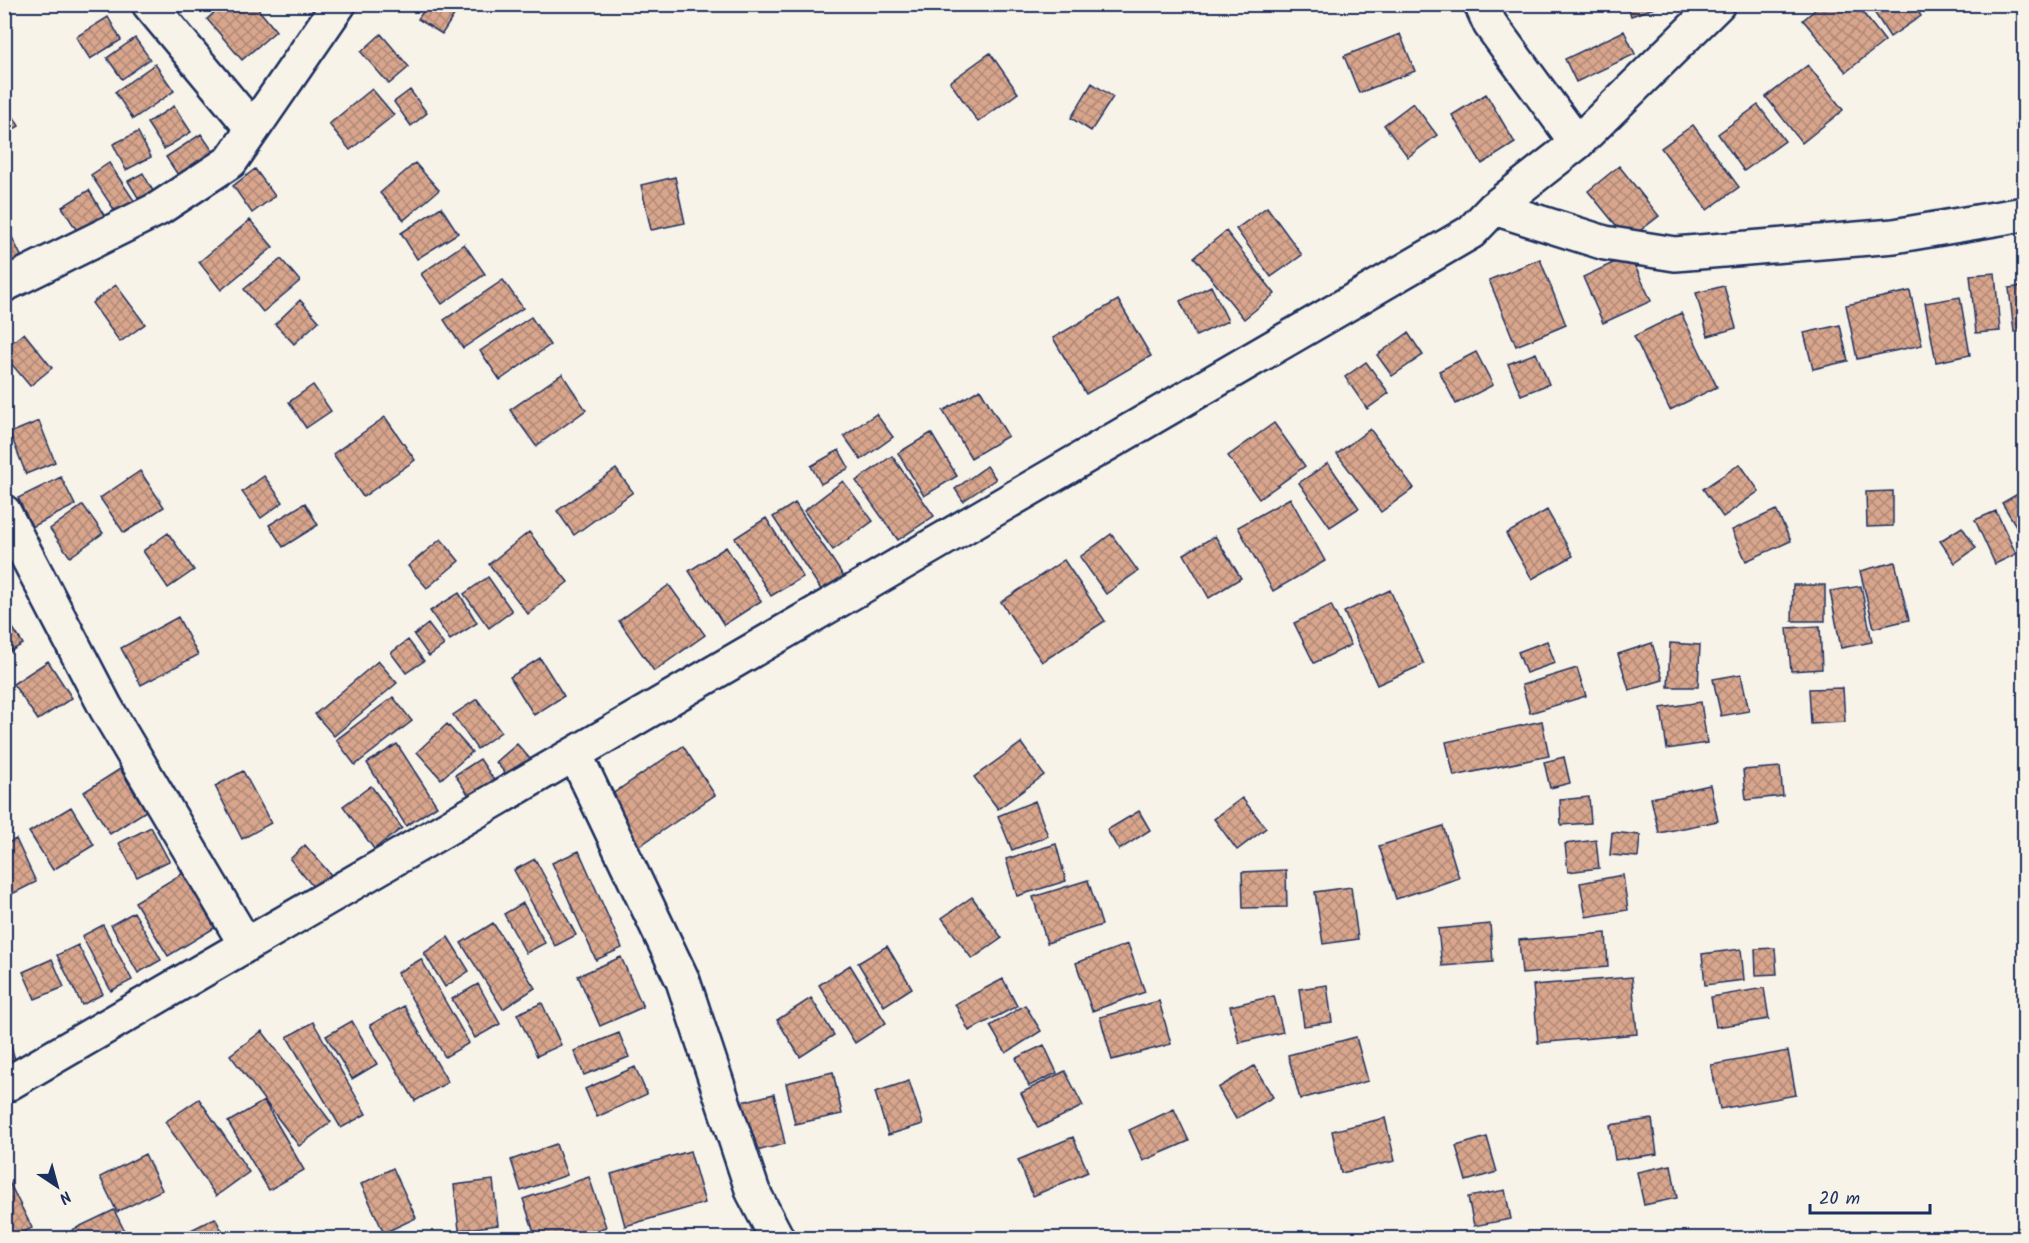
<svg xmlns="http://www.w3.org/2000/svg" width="2029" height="1243" font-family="Kalam,sans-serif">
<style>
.building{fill:url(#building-cross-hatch);stroke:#1b2f5e;stroke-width:1.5}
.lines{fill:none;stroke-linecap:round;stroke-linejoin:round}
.minor-casing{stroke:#1b2f5e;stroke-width:38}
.minor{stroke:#f7f3e8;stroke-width:33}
</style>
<defs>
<pattern id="building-cross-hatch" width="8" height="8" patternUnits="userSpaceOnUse" patternTransform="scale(1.5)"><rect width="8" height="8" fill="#d9a68d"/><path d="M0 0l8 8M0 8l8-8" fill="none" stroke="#af8876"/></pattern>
</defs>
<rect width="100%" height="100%" fill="#f7f3e8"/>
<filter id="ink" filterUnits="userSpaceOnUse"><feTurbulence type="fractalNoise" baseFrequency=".0167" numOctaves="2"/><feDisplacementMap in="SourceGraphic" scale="12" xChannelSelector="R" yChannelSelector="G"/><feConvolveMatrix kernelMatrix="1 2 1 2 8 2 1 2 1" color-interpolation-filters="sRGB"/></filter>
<g filter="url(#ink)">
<path class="building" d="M224,4h30l22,27 -34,29 -35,-41z
M428,4h23l7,5 -16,25 -24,-15z
M1627,4h39l-35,12z
M1822,4h34l29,37 -39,31 -43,-52z
M1869,4h45l7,12 -31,21z
M108,17l13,23 -31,19 -14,-22z
M1624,31l11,23 -59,28 -11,-23z
M381,34l28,33 -20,17 -28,-32z
M1400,34l15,37 -56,22 -15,-37z
M135,38l15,21 -28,20 -15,-21z
M990,53l28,40 -40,29 -28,-40z
M155,64l19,27 -41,28 -18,-27z
M1808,65l35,45 -41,33 -36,-46z
M1092,83l21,14 -22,34 -20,-13z
M372,89l22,26 -44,35 -21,-26z
M410,90l17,23 -16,13 -17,-24z
M1486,94l29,49 -33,21 -30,-49z
M4,100l15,26 -15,9z
M1413,103l24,32 -29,22 -24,-32z
M1758,105l27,36 -41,30 -26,-37z
M174,106l17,26 -27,17 -17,-26z
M2024,118v40l-9,-37z
M1693,125l46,62 -32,23 -46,-62z
M138,132l13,25 -25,13 -13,-26z
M201,134l16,23 -35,24 -16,-24z
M109,163l30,45 -18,12 -30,-45z
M415,163l24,27 -35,30 -24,-27z
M1619,166l40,50 -31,24 -40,-49z
M255,169l20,27 -23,17 -19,-27z
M143,173l10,18 -14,8 -11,-18z
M675,177l10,46 -34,7 -10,-45z
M89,190l16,27 -26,17 -17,-27z
M441,207l17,26 -41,26 -16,-26z
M1267,207l35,48 -31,22 -35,-48z
M250,220l23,27 -52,43 -22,-28z
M7,227l16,33 -19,9v-40z
M1226,231l49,63 -31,25 -50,-62z
M464,244l21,30 -43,30 -21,-30z
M1630,255l21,46 -48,22 -20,-46z
M281,259l19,22 -37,31 -19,-23z
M1540,259l26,66 -50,21 -27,-66z
M1995,273l5,58 -24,2 -6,-58z
M503,280l20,28 -60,40 -19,-28z
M116,285l29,39 -25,18 -28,-39z
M1211,286l17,35 -32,15 -16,-35z
M1724,286l12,42 -28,8 -12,-43z
M2024,286v45l-10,1 -5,-44z
M1910,291l12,54 -65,14 -11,-54z
M1960,297l10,58 -34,7 -11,-59z
M300,300l19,21 -25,23 -19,-20z
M1118,300l33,56 -65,38 -33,-56z
M1681,313l36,74 -47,23 -36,-74z
M531,317l19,28 -50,35 -20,-29z
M1840,325l8,36 -35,8 -9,-36z
M24,333l28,35 -22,18 -26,-31v-6z
M1408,333l15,22 -31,21 -15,-21z
M1476,352l17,33 -37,19 -17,-33z
M1536,353l13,31 -28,11 -13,-31z
M1366,362l23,31 -22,16 -22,-32z
M562,374l24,36 -50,36 -26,-36z
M313,385l18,26 -25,17 -17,-26z
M980,389l28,47 -37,22 -28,-47z
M876,414l17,23 -32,23 -17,-24z
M385,417l30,43 -52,37 -30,-43z
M39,421l16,41 -29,12 -16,-41z
M1274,423l31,43 -46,33 -31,-43z
M1370,429l44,59 -33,24 -44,-58z
M931,433l26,43 -33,20 -26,-43z
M839,450l10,18 -28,16 -10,-18z
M892,456l42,60 -36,24 -42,-59z
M1328,463l31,45 -29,19 -31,-44z
M1740,464l19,27 -36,26 -20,-28z
M987,466l9,13 -33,22 -8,-12z
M616,469l17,23 -59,43 -17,-24z
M140,471l24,36 -40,26 -24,-35z
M264,476l19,26 -22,16 -19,-26z
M61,477l14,28 -43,22 -14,-29z
M843,481l30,40 -40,29 -29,-39z
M1893,491v35l-26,1 -1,-35z
M2021,492l3,6v28l-6,3 -16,-26z
M1290,498l35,63 -52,30 -35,-64z
M305,503l13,22 -35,22 -14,-22z
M795,503l49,74 -22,14 -49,-74z
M83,505l20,28 -33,24 -20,-28z
M1547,510l26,46 -41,23 -26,-45z
M1776,510l15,31 -45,20 -14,-31z
M1996,511l20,43 -21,10 -20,-44z
M766,518l37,59 -32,19 -36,-58z
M1962,527l14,21 -21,15 -15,-22z
M529,532l39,50 -40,32 -39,-50z
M168,533l26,37 -26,18 -25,-37z
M1111,534l27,37 -32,23 -26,-37z
M1215,536l26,42 -32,20 -25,-44z
M441,539l18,22 -32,27 -19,-22z
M726,547l35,54 -37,24 -35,-54z
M1064,560l41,61 -63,41 -41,-60z
M1895,562l14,58 -35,8 -14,-57z
M488,577l24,34 -23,17 -25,-34z
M669,585l36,50 -51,36 -35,-50z
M1793,585h32v36h-33z
M1861,586l11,56 -31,6 -11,-57z
M1390,590l34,74 -47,21 -33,-73z
M459,593l18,30 -27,17 -20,-29z
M1331,605l20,40 -37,18 -20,-40z
M178,617l20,38 -57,30 -20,-37z
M9,622l14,22 -19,11v-30z
M428,624l16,21 -15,11 -15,-21z
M1820,626l2,43 -31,2 -4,-43z
M408,640l16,21 -18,12 -15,-20z
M1547,641l8,22 -29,10 -8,-21z
M1652,643l11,37 -34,10 -11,-36z
M1670,643l30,2 -2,42h-30z
M540,658l24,38 -30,19 -24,-38z
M48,661l24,37 -34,22 -25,-36z
M378,661l19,22 -63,53 -19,-22z
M1577,668l9,28 -56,17 -8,-28z
M1741,674l8,37 -28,5 -8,-37z
M1843,688l2,34 -34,2 -2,-35z
M393,697l19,24 -57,44 -19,-25z
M477,699l24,33 -24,17 -24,-34z
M1701,702l6,41 -40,6 -6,-41z
M1542,721l7,35 -95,20 -8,-34z
M447,724l25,28 -31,27 -24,-27z
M1021,743l23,32 -46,34 -24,-32z
M397,744l40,62 -31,20 -39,-63z
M517,744l14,16 -21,19 -14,-17z
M683,746l32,49 -80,54 -33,-48z
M1564,757l6,26 -20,5 -6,-26z
M480,759l18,27 -24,17 -19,-28z
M1780,767l3,29 -37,4 -3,-30z
M120,769l26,42 -36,23 -26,-42z
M243,771l28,52 -29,16 -27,-53z
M1710,785l8,36 -59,12 -8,-35z
M371,786l31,42 -28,21 -31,-43z
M1589,797l2,26 -30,2 -1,-25z
M1242,798l24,30 -29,22 -23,-31z
M1035,801l13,35 -36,14 -14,-34z
M71,807l23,38 -41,25 -24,-38z
M1139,811l11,19 -31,20 -12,-20z
M1443,826l16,52 -63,21 -17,-53z
M151,827l18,34 -32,16 -18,-34z
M1612,832l28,3 -2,22 -28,-2z
M16,839l20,43 -32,16v-53z
M1596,840l3,28 -31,4 -3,-28z
M1056,844l10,37 -49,15 -11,-37z
M305,845l26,30 -16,14 -25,-30z
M579,851l43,97 -26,12 -44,-97z
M535,859l41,76 -21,11 -41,-76z
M1286,870l1,37 -44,1 -1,-36z
M183,873l33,54 -48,29 -33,-54z
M1623,875l5,35 -42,7 -6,-34z
M1088,880l14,45 -55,18 -14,-46z
M1351,887l7,52 -35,5 -8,-52z
M972,897l30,41 -30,21 -30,-41z
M523,903l22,40 -19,10 -22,-39z
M134,912l27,48 -23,13 -27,-48z
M493,923l42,65 -32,21 -42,-66z
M1490,924l3,38 -51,4 -4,-37z
M103,925l29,55 -21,11 -29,-55z
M1606,933l2,34 -86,7 -3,-34z
M448,937l21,34 -24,16 -21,-34z
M1128,944l17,48 -53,19 -16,-48z
M78,945l25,49 -21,11 -25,-50z
M887,946l25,42 -28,18 -26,-43z
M1775,948l2,26 -21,1 -1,-26z
M1741,949l3,31 -39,5 -3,-31z
M621,957l22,50 -43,19 -22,-50z
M52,959l12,28 -29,12 -12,-27z
M421,959l48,84 -24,14 -48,-84z
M850,965l36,58 -31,20 -36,-58z
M1632,977l5,57 -99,9 -5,-58z
M1003,979l14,27 -48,25 -14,-27z
M478,984l22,40 -25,14 -23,-39z
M1327,985l5,37 -28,4 -5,-37z
M1764,988l5,31 -53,8 -5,-30z
M1274,996l9,36 -44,11 -9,-37z
M811,998l23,37 -34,22 -23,-37z
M1159,1001l12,43 -59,16 -12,-43z
M542,1003l19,42 -24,11 -20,-42z
M1025,1005l16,26 -35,22 -16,-27z
M404,1006l44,76 -33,19 -45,-76z
M352,1021l25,43 -25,15 -26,-43z
M313,1022l53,92 -25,14 -54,-91z
M262,1031l69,91 -32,24 -69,-91z
M4,1032h3l11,38 -14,3z
M619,1033l10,24 -45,18 -10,-24z
M1356,1037l12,44 -68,18 -12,-44z
M1044,1045l13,28 -28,13 -13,-28z
M1788,1051l8,44 -76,14 -9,-44z
M1254,1066l19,31 -37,22 -18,-31z
M635,1067l12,27 -50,23 -12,-28z
M1065,1071l18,35 -45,22 -17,-35z
M833,1072l9,42 -47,10 -9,-41z
M909,1081l14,43 -35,11 -13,-43z
M774,1094l11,50 -37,9 -11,-50z
M199,1099l50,73 -33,24 -51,-74z
M264,1101l40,69 -35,20 -41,-68z
M1174,1109l15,32 -46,20 -14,-31z
M1385,1118l10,43 -54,12 -9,-42z
M1652,1119l5,35 -42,6 -5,-35z
M1073,1137l15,35 -55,24 -15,-36z
M1487,1137l10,35 -31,9 -10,-35z
M556,1144l11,31 -46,16 -10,-31z
M690,1151l15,52 -80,23 -14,-52z
M145,1154l17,36 -45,22 -17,-35z
M1671,1165l6,33 -33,7 -7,-33z
M393,1168l23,50 -32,15 -23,-49z
M4,1172l28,56 -21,10h-7z
M589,1177l17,50 -34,11h-36l-13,-39z
M493,1180l5,45 -39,5 -5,-45z
M1505,1190l6,29 -37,7 -6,-29z
M114,1210l14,28h-52l-4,-8z
M215,1218l11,20h-51z"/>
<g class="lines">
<defs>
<path id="minor" d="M149,4l104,125
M1481,4l9,20 87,119
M1494,208l111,35 70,11 219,-18 130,-22
M4,285l154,-76 73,-48 108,-157
M4,512l102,196 140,237
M575,754l108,227 70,211 24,46
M4,1086l1467,-854 23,-24 83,-65 141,-139"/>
</defs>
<use href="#minor" class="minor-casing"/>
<use href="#minor" class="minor"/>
</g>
</g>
<rect width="2029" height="1243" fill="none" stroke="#f7f3e8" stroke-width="24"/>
<rect x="12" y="12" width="2005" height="1219" fill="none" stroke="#1b2f5e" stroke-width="2" filter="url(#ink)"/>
<g transform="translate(57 1186) rotate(144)" stroke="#f7f3e8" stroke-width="4.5" paint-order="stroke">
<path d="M0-4.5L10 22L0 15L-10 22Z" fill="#1b2f5e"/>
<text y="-9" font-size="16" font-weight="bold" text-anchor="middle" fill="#1b2f5e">N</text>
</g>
<path d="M1810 1204v9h120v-9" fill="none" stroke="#1b2f5e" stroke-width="3"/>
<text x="1819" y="1204" font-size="18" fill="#1b2f5e" stroke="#f7f3e8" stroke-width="4.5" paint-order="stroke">20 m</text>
</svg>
